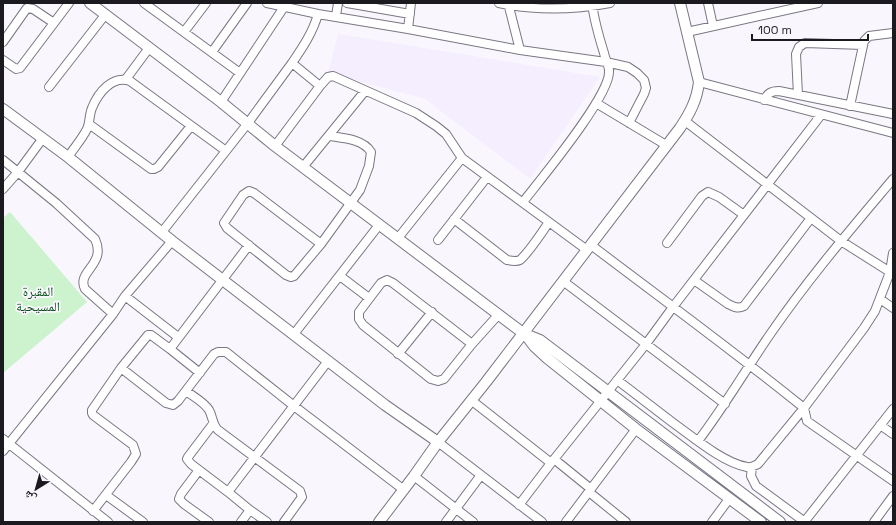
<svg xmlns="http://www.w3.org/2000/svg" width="896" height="525" font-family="'Space Grotesk','Noto Naskh Arabic',sans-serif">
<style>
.built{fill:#f4eeff}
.green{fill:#ccf2ce}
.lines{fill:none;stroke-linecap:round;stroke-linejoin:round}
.minor-casing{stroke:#7b7683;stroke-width:10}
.major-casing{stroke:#7b7683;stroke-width:12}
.minor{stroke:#fff;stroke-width:8}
.major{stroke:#fff;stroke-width:10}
.labels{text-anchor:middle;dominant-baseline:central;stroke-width:3.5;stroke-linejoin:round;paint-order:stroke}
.park-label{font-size:13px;fill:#094b19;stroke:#f9f7fd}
</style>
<rect width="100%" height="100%" fill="#f9f7fd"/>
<path class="built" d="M338,34l105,17 157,26 -70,102 -105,-80 -97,-26z"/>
<path class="green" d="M10,212l77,90 -84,71v-155z"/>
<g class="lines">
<defs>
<path id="minor" d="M144,3l96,70
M267,3l51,11 90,15 112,21 86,12 22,5 9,6 7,7 2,8 -2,6 -15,29
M347,3l63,11
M499,3c37,8 74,7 111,0
M508,3l12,47
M708,3l5,23
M318,14c-5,18 -15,33 -26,49l28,23
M336,16l2,-13
M408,29l3,-26
M184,32l22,-29
M687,32l131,-29
M3,42l24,-34 6,1 21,14
M212,52l35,-49
M3,60l13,9 4,-1 49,-65
M126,79l23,-31
M699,82l194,51
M49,87l56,-72
M798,95l-2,-41 3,-7 6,-4 58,2
M764,100c4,-7 7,-9 15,-9l114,23
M221,102l63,-95 1,-4
M596,103l70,42
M850,106l14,-65 5,-5 24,-3
M685,121l156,120 49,31 3,1
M89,124l62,45h3l4,-2 33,-41
M275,146l45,-60 8,-9 5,-1 83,37 20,13 10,8 16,24 125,92
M68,157c6,-9 14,-18 19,-28 3,-6 2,-14 5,-21 6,-15 20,-33 38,-27l96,70
M3,160l53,43 39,36c12,26 -19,32 -10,50l28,25
M303,167l62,-76
M3,189l15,-17 25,-34
M523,202c17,-22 88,-107 86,-131 0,-6 -4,-12 -5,-18 -5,-16 -10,-33 -12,-50
M454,219l53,41c5,1 9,2 13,0 7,-6 23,-29 29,-38
M162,232l86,-109 44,-60
M398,238l64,-80
M438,240l49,-63
M667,243l35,-47 6,-4 11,5 25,18
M321,244l-67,-51 -5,-2 -6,4 -19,28 3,5 59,47 5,2 3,-1 27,-32 39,-54 9,-24 2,-14c-8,-13 -28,-14 -41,-16
M591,245c71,54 144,107 213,163l3,13 86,60
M340,276l29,22
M694,280l34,24c6,3 10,5 16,2l67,-88
M563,281l162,123
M125,296l53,41
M880,299l13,9
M294,334l85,-109
M472,344l-79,-61 -6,-3 -6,3 -22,29v7l4,6 68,54 7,2 6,-2 28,-35 27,-30
M398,354l34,-42
M121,368l45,35 7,2 5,-4 36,-47 4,-2h8l68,54 110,84
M200,373l-30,-24 79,-104
M617,380c20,15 39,30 59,45 18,13 48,38 71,42 4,1 7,-1 11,-3l46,-56 60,-80 11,-17 15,-39 3,-19
M186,391c8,6 18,11 23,19 4,7 3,14 9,20l82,61 2,6 -18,25
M471,400l80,63
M213,424l-25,33 -1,2 4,5 37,28
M880,425l13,9
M3,439l105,83
M698,441c26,-34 48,-72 73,-108 37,-54 80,-104 122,-154
M438,442l104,80
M3,451l110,-137 12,-18 47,-55
M554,459l37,30
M752,467l-1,9 5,10 49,36
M199,470l-18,24 -2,5 5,5 25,18
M414,476l59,46
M589,492l37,30
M106,495l37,27
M519,505l32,-42 95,-119 27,-37 148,-192
M250,510l17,12
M93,511l38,-49 5,-8 -3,-9 -40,-30 -1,-2v-3l29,-42 27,-33h3l19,14
M805,521l88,-112
M241,522l9,-12 -22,-18 100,-131
M446,522l35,-47
M566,522l70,-93
M712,522l17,-23
M874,522l19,-26"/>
<path id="major" d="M90,3l131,99 54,44 248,187 17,7 240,182
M3,109l65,48 104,84 156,120 57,44 53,37
M525,334l9,12 13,12 89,71 125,93
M379,522l35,-46 24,-34 48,-60 194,-254c10,-15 17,-28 19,-46l-19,-79"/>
</defs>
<use href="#minor" class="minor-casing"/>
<use href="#major" class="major-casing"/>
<use href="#minor" class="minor"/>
<use href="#major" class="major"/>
</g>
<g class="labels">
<g class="park-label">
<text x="38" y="291">المقبرة<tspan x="38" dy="15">المسيحية</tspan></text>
</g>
</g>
<rect width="896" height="525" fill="none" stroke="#1b1a1f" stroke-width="8"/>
<g transform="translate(36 489) rotate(217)" stroke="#f9f7fd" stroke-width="3" paint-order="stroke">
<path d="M0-3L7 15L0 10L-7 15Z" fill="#1b1a1f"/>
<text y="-6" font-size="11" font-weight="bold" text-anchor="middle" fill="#1b1a1f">ش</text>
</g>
<path d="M752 34v6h116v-6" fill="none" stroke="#1b1a1f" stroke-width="2"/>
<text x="758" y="34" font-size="12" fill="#1b1a1f" stroke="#f9f7fd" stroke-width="3" paint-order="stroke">100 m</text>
</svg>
